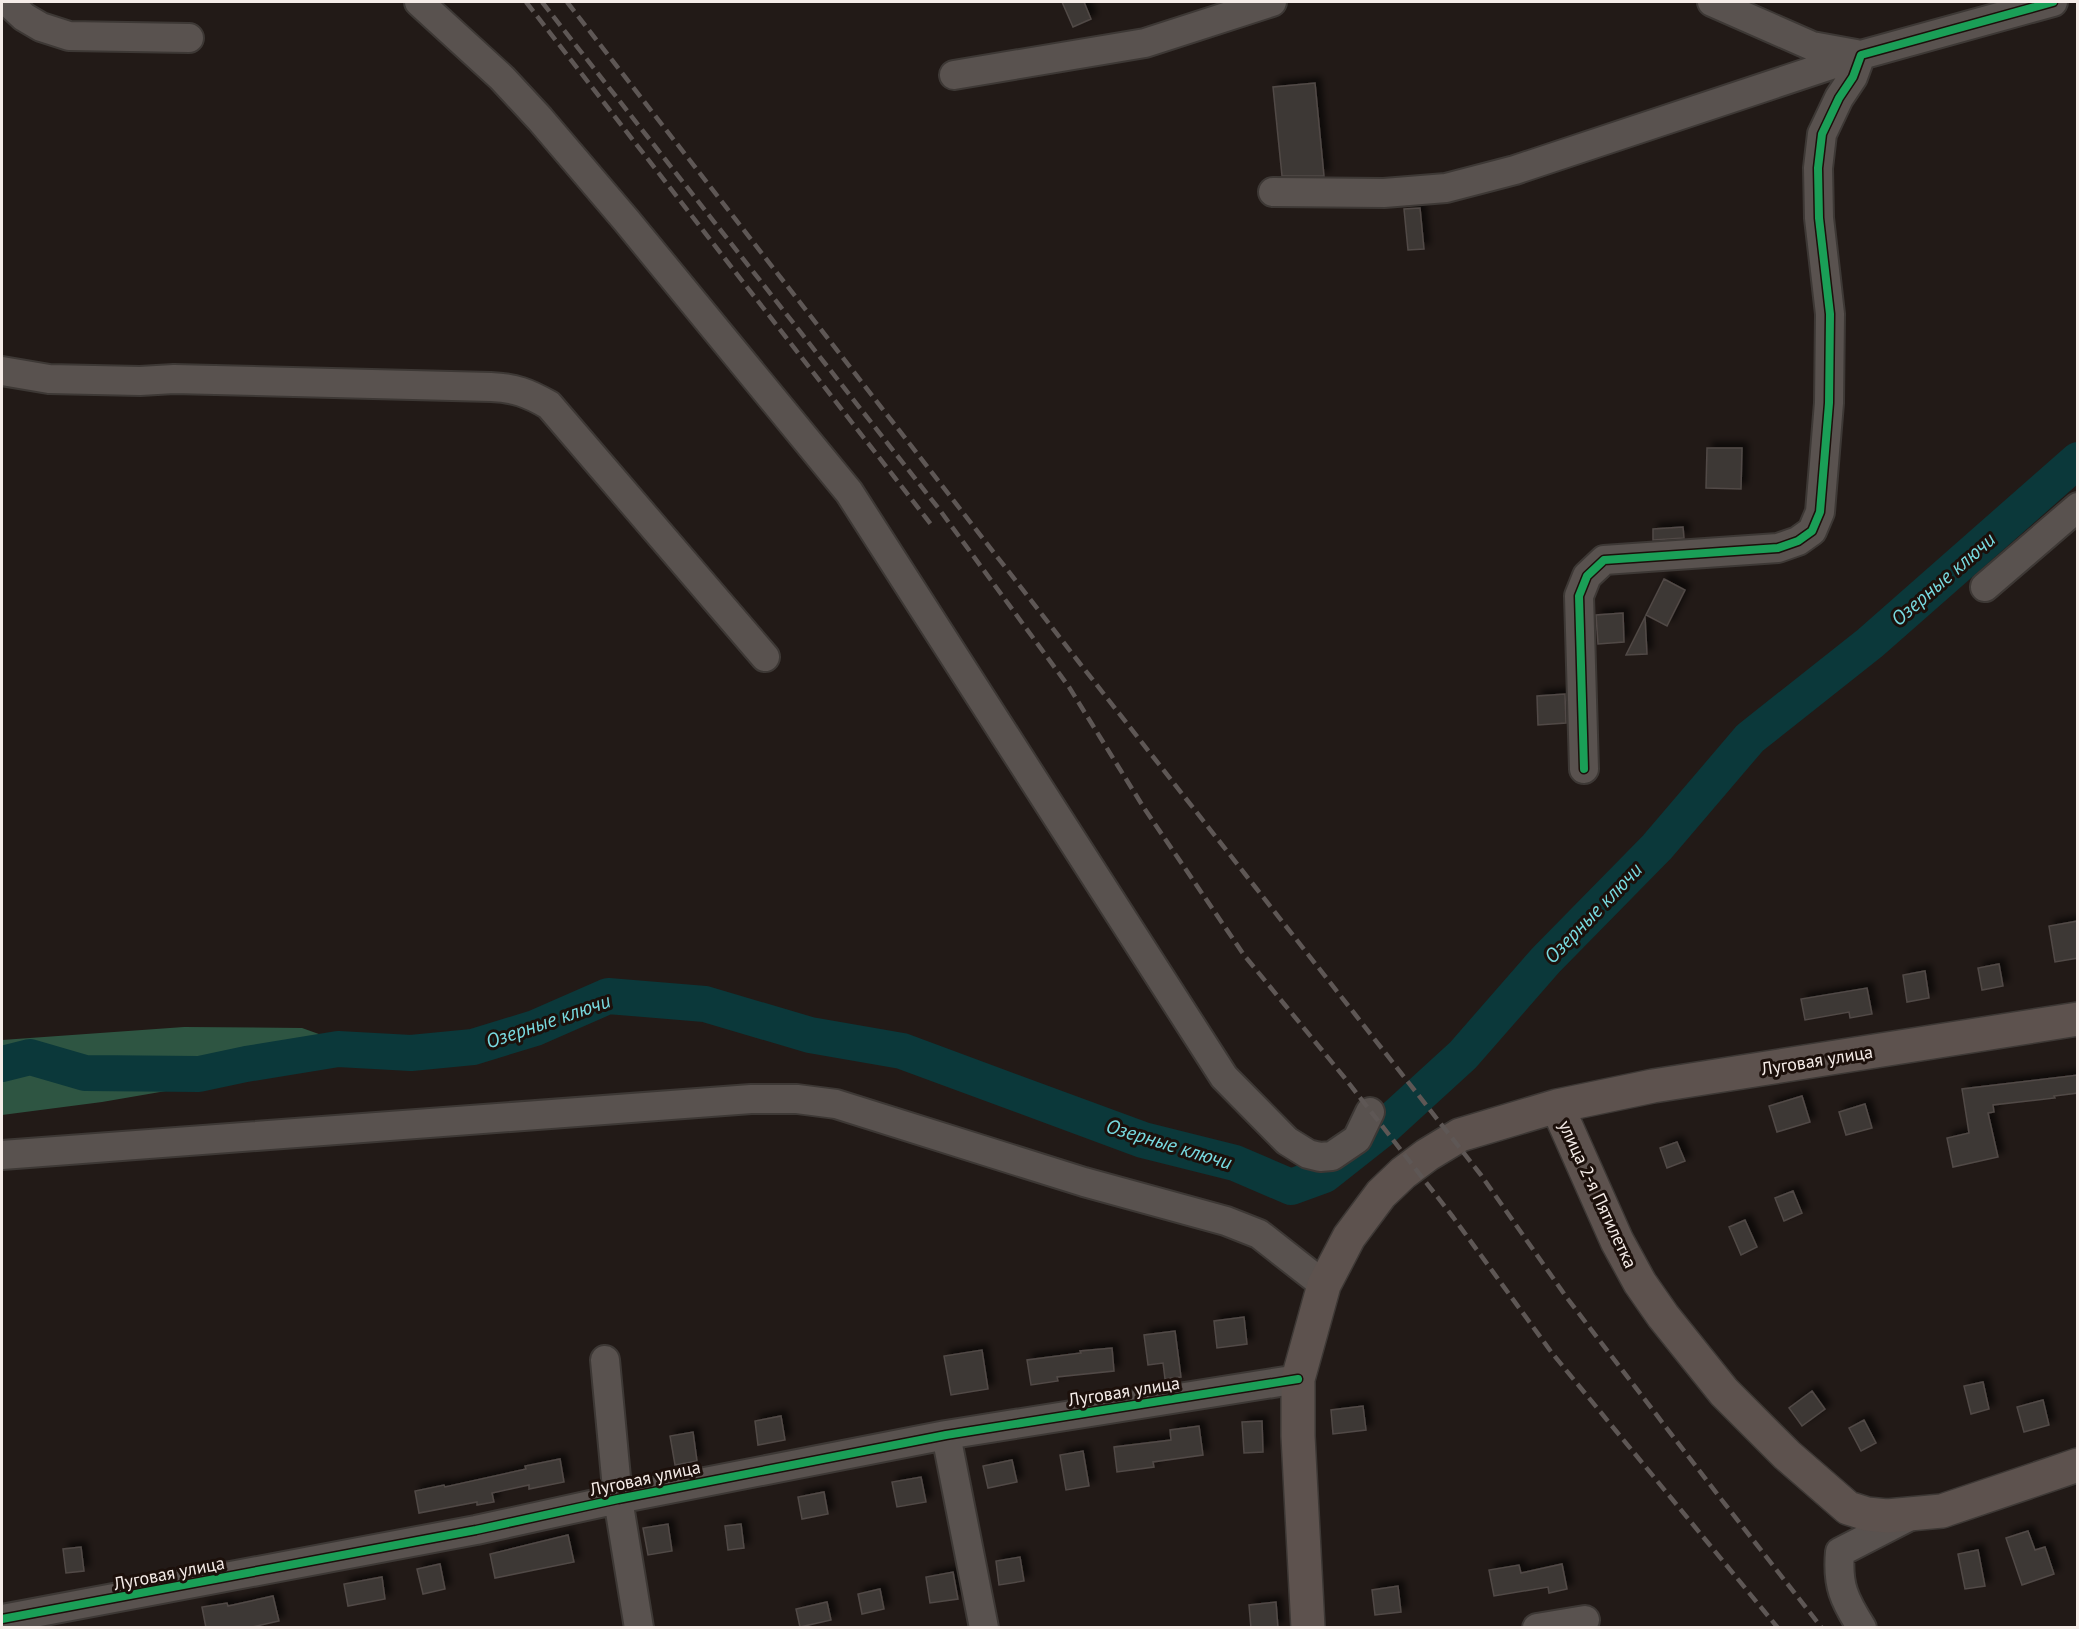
<svg xmlns="http://www.w3.org/2000/svg" width="2079" height="1629" font-family="'PT Sans',sans-serif">
<style>
.forest{fill:#2e5542}
.lines{fill:none;stroke-linecap:round;stroke-linejoin:round}
.river{stroke:#0b383a;stroke-width:36}
.building{fill:#3e3834;stroke:#514a47;stroke-width:1.5;filter:url(#shadow)}
.minor-casing{stroke:#3d3835;stroke-width:32}
.major-casing{stroke:#3d3835;stroke-width:36}
.minor{stroke:#59524f;stroke-width:28}
.major{stroke:#5d524e;stroke-width:33}
.rail{stroke:#5e5755;stroke-width:4.5;stroke-dasharray:12 6;stroke-linecap:butt}
.cycleway-casing{stroke:#1c100b;stroke-width:11}
.cycleway{stroke:#1a9f57;stroke-width:8}
.labels{text-anchor:middle;dominant-baseline:central;stroke-width:6;stroke-linejoin:round;paint-order:stroke}
.street-label{font-size:18px;fill:#f5ece8;stroke:#1c100b}
.water-label{font-size:20px;font-style:italic;fill:#78dae0;stroke:#1c100b}
</style>
<defs>
<filter id="shadow"><feDropShadow dx="5.5" dy="-5.5" stdDeviation="3" flood-color="#0009"/></filter>
</defs>
<rect width="100%" height="100%" fill="#221a17"/>
<path class="forest" d="M184,1027l118,1 28,10 3,16 -10,10 -221,38 -100,13v-75z"/>
<g class="lines">
<path class="river" d="M2,1064l28,-7 55,16 114,1 47,-10 92,-15 73,4 62,-6 62,-19 73,-32 97,8 105,31 92,16 241,89 92,23 56,24 33,-12 57,-45 82,-75 83,-95 111,-113 93,-109 120,-95 208,-183"/>
</g>
<path class="building" d="M1062,2h22l7,17 -18,8z
M1315,83l9,93h-42l-9,-89z
M1420,208l4,41 -16,1 -4,-41z
M1707,448h35l-1,41 -35,-1z
M1683,527l1,11 -31,2v-11z
M1664,579l21,11 -18,36 -21,-11z
M1623,613l1,29 -26,2 -2,-29z
M1645,617l2,37 -21,1z
M1565,694l1,29 -28,2 -1,-29z
M2078,921v37l-23,4 -6,-36z
M1999,964l4,22 -21,4 -4,-22z
M1925,971l4,27 -22,4 -4,-27z
M1867,988l5,26 -22,4 -1,-6 -44,8 -4,-21z
M2078,1075v18l-24,3 1,2 -62,7 1,7 -6,1 10,44 -45,10 -6,-29 22,-5 -7,-44z
M1802,1096l8,26 -33,10 -8,-26z
M1865,1104l7,24 -26,7 -7,-23z
M1677,1142l8,19 -18,7 -7,-20z
M1793,1191l9,22 -18,8 -9,-23z
M1745,1220l12,27 -16,8 -12,-28z
M1244,1317l3,27 -30,4 -3,-27z
M1175,1331l6,46 -16,2 -2,-16 -15,2 -4,-30z
M1112,1348l2,23 -57,6 1,4 -27,4 -4,-25 54,-7 -1,-2z
M982,1350l6,39 -37,6 -7,-39z
M1983,1382l6,27 -18,5 -7,-28z
M1812,1391l13,18 -23,17 -13,-18z
M2043,1400l6,25 -25,7 -7,-25z
M1363,1406l3,24 -33,4 -2,-24z
M781,1416l4,24 -27,5 -3,-24z
M1864,1420l12,23 -15,8 -12,-23z
M1262,1421l1,31 -19,1 -2,-31z
M1199,1426l4,29 -50,7 1,5 -37,5 -3,-25 57,-7 -1,-10z
M693,1432l4,29 -22,4 -5,-29z
M1083,1451l6,35 -23,4 -6,-35z
M560,1459l4,23 -35,7v-4l-37,8 2,9 -17,3v-3l-58,11 -4,-22 29,-6 1,2 81,-18 -1,-3z
M1012,1460l5,22 -29,6 -5,-22z
M921,1477l5,25 -29,5 -5,-25z
M824,1492l4,22 -26,5 -4,-22z
M668,1524l4,27 -24,4 -5,-27z
M741,1524l3,24 -16,2 -3,-24z
M2028,1531l7,19 10,-3 9,27 -32,11 -16,-47z
M568,1535l6,27 -79,16 -5,-24z
M81,1547l3,24 -18,2 -3,-24z
M1978,1550l7,36 -20,3 -7,-35z
M1020,1557l4,24 -25,4 -3,-24z
M440,1564l5,25 -22,5 -6,-25z
M1562,1564l5,25 -18,4 -1,-6 -54,9 -5,-26 30,-5 2,8z
M953,1572l5,27 -28,4 -4,-26z
M382,1577l3,22 -37,7 -4,-22z
M1398,1586l3,26 -26,3 -3,-25z
M880,1589l4,20 -22,5 -4,-20z
M273,1596l6,25 -31,7h-42l-4,-21 25,-4 1,3z
M827,1602l4,18 -31,7 -4,-18z
M1276,1602l2,26h-27l-2,-23z"/>
<g class="lines">
<defs>
<path id="minor" d="M4,2l6,2 14,13 17,10 28,9 120,2
M419,2l83,76 38,41 86,101 223,272 375,585 63,64 21,13 12,3 12,-1 25,-17 13,-27
M1712,2l100,44 44,8
M954,75l191,-32 127,-41
M1273,192l111,1 62,-5 69,-18 346,-115
M2,371l47,8 91,2 34,-2 317,8c24,1 37,6 58,18l216,252
M1985,587l93,-80
M1584,769l-5,-173 8,-20 17,-16 174,-12 20,-7 14,-10 8,-19 9,-109 1,-89 -11,-96 -1,-50 4,-34 17,-36 14,-21 8,-22 192,-53
M2,1155l749,-56h46l39,5 248,78 142,39 33,13 65,51
M605,1360l13,139 21,129
M946,1435l38,193
M2,1619l474,-89 142,-31 328,-64 352,-56
M1537,1628l48,-8
M1862,1628c-18,-28 -25,-43 -22,-76l72,-37"/>
<path id="major" d="M1557,1106l60,135 23,42 23,33 61,76 63,63 61,53 19,6 20,2 55,-5 136,-46
M1308,1628l-10,-192v-57l26,-94 25,-48 32,-43 22,-21 24,-18 33,-20 97,-29 96,-20 425,-67"/>
</defs>
<use href="#minor" class="minor-casing"/>
<use href="#major" class="major-casing"/>
<use href="#minor" class="minor"/>
<use href="#major" class="major"/>
<path class="rail" d="M526,2l407,525
M542,2l397,507 130,178 75,121 100,147 100,122 109,140 99,136 226,275
M567,2l511,659 403,514 86,123 154,201 101,129"/>
<defs>
<path id="cycleway" d="M1584,769l-5,-173 8,-20 17,-16 174,-12 20,-7 14,-10 8,-19 9,-109 1,-89 -11,-96 -1,-50 4,-34 17,-36 14,-21 8,-22 192,-53
M2,1619l474,-89 142,-31 328,-64 352,-56"/>
</defs>
<use href="#cycleway" class="cycleway-casing"/>
<use href="#cycleway" class="cycleway"/>
</g>
<g class="labels">
<g class="street-label">
<text transform="translate(1817 1060) rotate(-9)">Луговая улица</text>
<text transform="translate(1598 1194) rotate(65)">улица 2-я Пятилетка</text>
<text transform="translate(1124 1391) rotate(-9)">Луговая улица</text>
<text transform="translate(645 1478) rotate(-12)">Луговая улица</text>
<text transform="translate(169 1573) rotate(-11)">Луговая улица</text>
</g>
<g class="water-label">
<text transform="translate(1943 579) rotate(-41)">Озерные ключи</text>
<text transform="translate(1593 913) rotate(-46)">Озерные ключи</text>
<text transform="translate(548 1021) rotate(-19)">Озерные ключи</text>
<text transform="translate(1169 1144) rotate(17)">Озерные ключи</text>
</g>
</g>
<rect width="2079" height="1629" fill="none" stroke="#f5ece8" stroke-width="6"/>
</svg>
